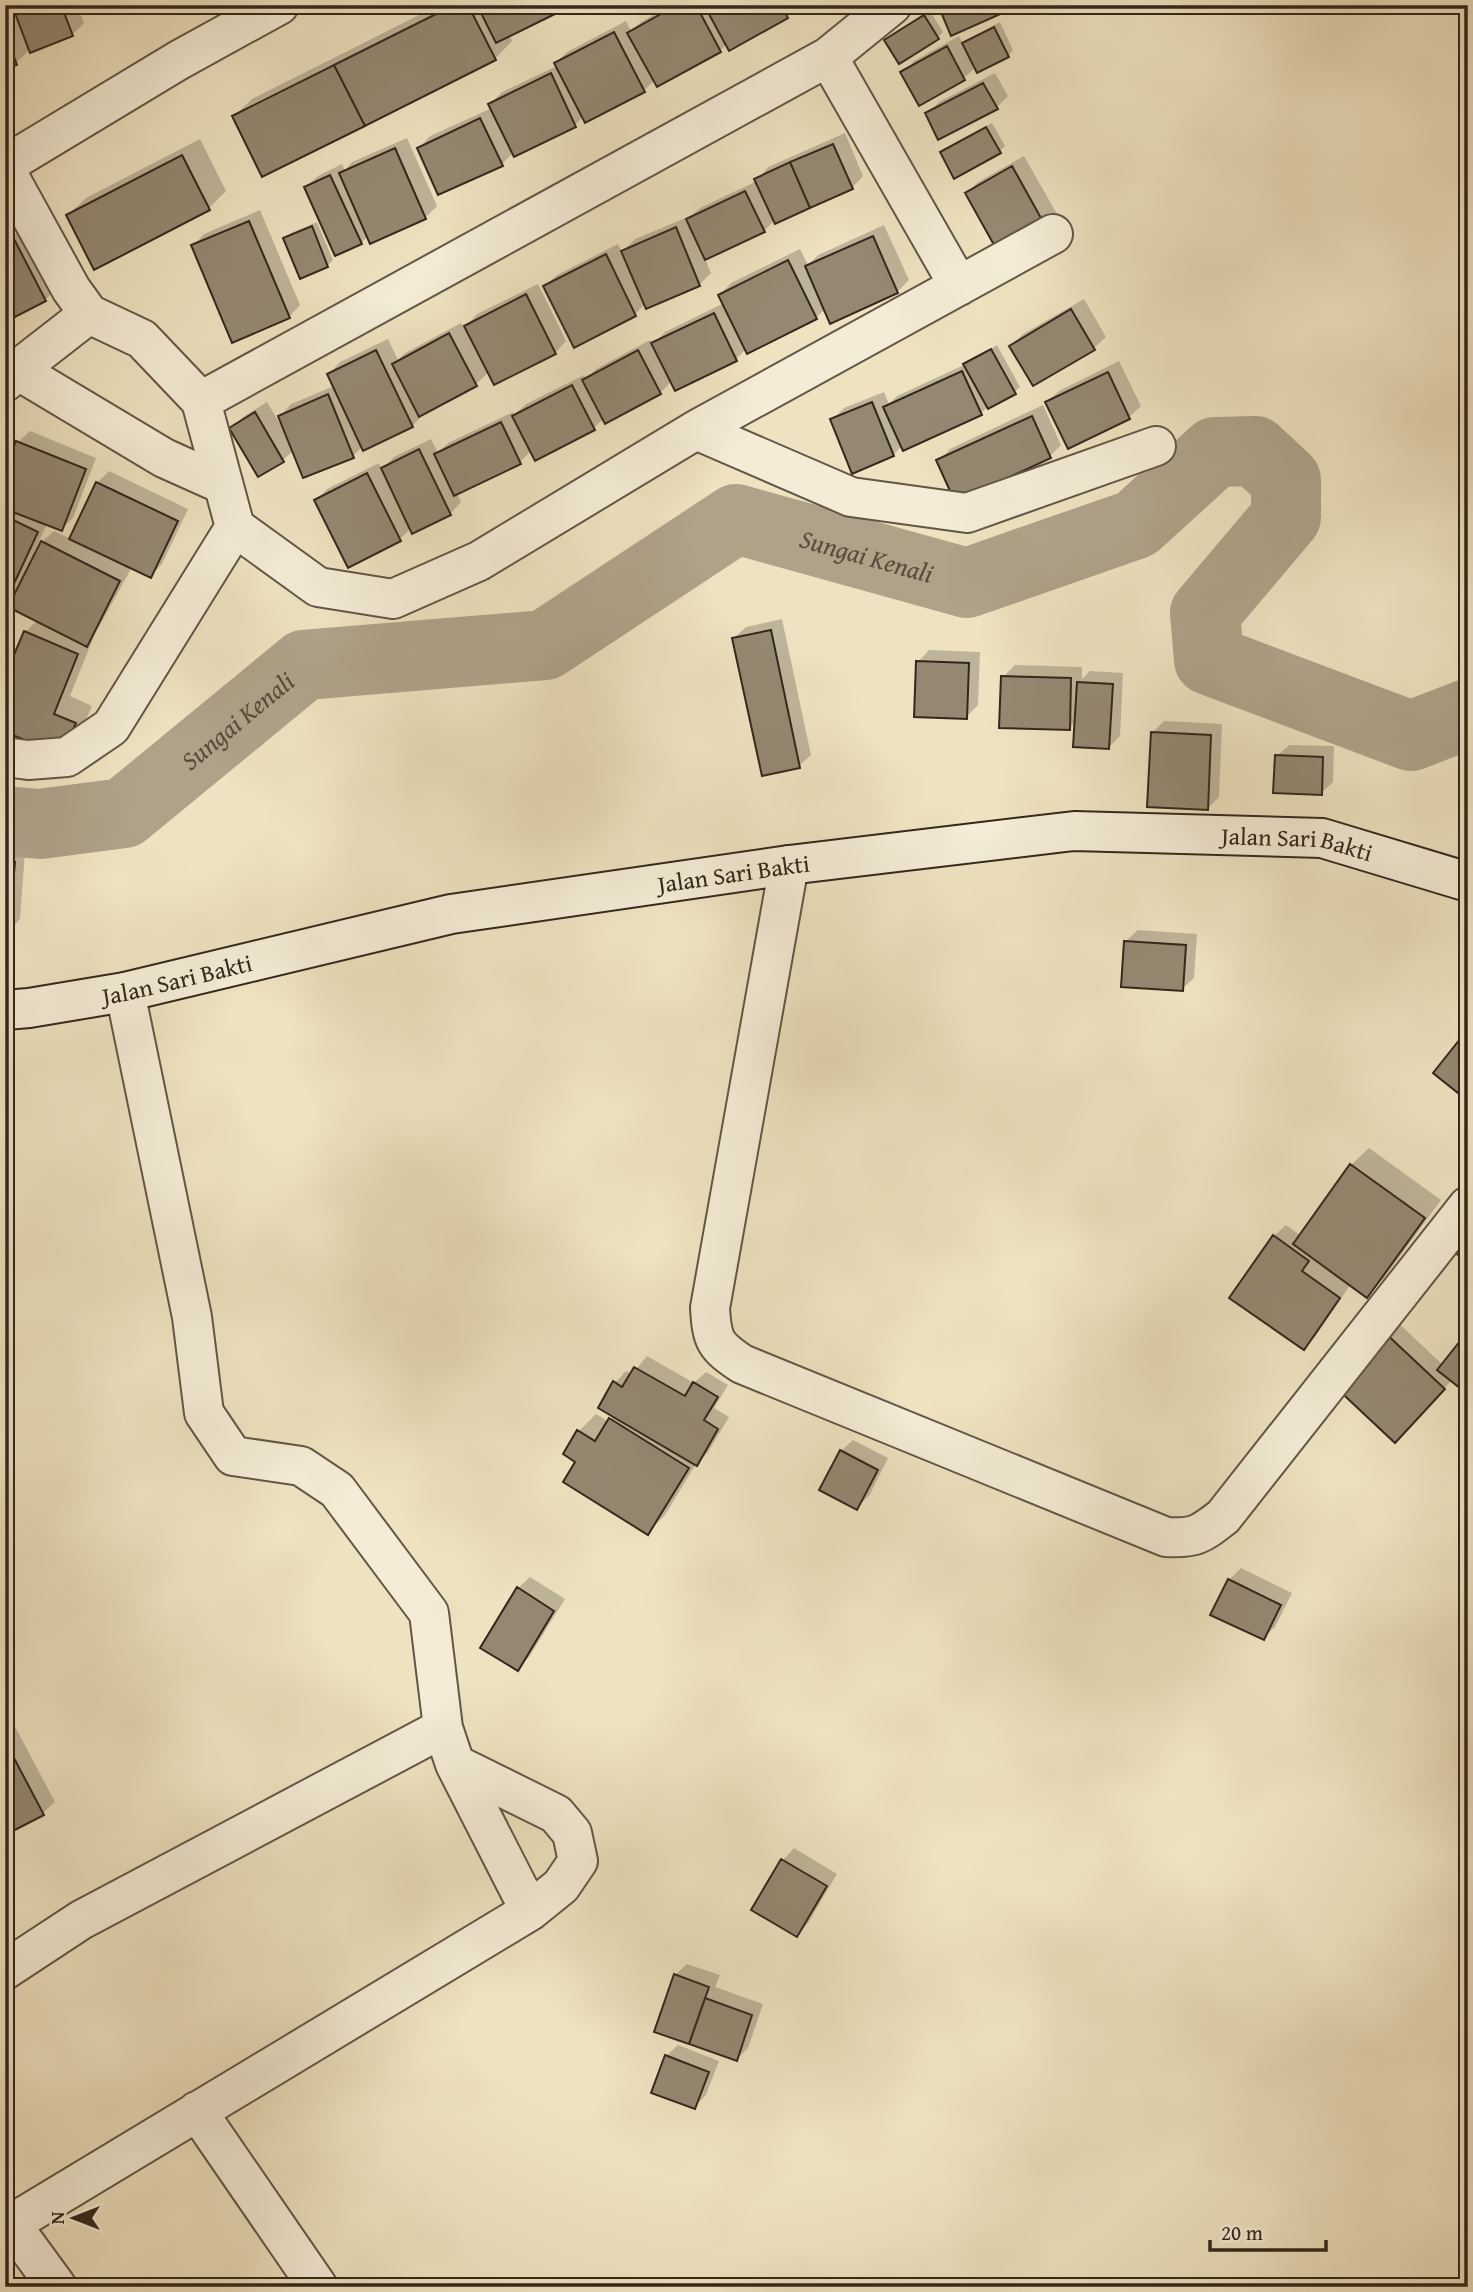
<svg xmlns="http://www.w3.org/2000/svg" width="1473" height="2292" font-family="'Gentium Book Plus',serif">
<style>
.shadow{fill:#0003}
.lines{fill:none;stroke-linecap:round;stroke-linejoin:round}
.river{stroke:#aea289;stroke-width:70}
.building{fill:#948872;stroke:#33271d;stroke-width:2}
.minor-casing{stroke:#625646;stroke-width:42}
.tertiary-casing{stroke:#625646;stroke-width:42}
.secondary-casing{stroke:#33271d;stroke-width:42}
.minor{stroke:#f4ecd6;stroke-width:38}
.tertiary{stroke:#f4ecd6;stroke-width:38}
.secondary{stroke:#f4ecd6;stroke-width:38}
.labels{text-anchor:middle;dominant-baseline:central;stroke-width:5;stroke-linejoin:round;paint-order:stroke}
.street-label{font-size:24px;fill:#33271d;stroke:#f4ecd6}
.water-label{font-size:26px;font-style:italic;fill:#584c3d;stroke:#f4ecd6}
</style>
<rect width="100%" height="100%" fill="#eee2c0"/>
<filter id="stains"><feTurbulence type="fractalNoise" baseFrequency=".00286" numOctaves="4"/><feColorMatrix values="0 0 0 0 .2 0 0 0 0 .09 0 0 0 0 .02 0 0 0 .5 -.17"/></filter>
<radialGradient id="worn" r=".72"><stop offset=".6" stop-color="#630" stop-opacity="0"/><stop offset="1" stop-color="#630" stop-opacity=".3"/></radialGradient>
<path class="shadow" d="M5,5h72l7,18 -12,12 -42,14 -14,14 -11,5z
M439,5h130l-60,30 3,6 -17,18 -261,57 18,-17z
M671,5h127l-11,12 -60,27 -7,7 -65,29 -11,10 -61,27 -8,8 -62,28 -11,11 -83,-16 11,-12 62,-28 -2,-4 12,-12 55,-26 -1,-3 11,-11 59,-31 5,10 10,-9z
M799,5h14l-11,6z
M930,11l13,21 -5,5 -51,3z
M1000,22l13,28 -5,6 -32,11 -12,11 -44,25 -17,-30 11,-12 45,-25 4,8 7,-6z
M995,73l13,23 -12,12 -69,6 12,-12z
M992,123l13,23 -5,5 -58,1 6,-5z
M845,133l18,43 -11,12 -77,32 -11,11 -59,28 6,14 -12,12 -54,19 -10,10 -90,-28 12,-11 61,-31 4,8 13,-13 53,-22v2l12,-11 57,-27 11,-14z
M407,138l30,68 -12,12 -57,18 -7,7 -55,-56 12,-11 24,-12 3,6 7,-8z
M200,139l26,52 -17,17 -141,7 18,-17z
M1024,156l33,58 -12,12 -78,-33 11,-11z
M260,210l40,95 -11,12 -96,-71 11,-12z
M317,222l16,38 -6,6 -41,-27 5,-6z
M884,225l25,55 -12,12 -72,17 -9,9 -70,31 -10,10 -64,22 -12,12 -56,25 -10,10 -62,22 -12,12 -63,32 4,8 -11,12 -39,14 -11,11 -51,26 -33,-64 11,-12 52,-26 3,6 12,-12 37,-18 7,14 10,-10 65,-31 1,3 12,-11 58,-29 2,4 10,-10 54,-29 2,5 13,-13 59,-29 -4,-8 11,-12 69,-34 8,16 10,-10z
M26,229l31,59 -12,12 -34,9 -6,5v-75z
M538,284l28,57 -11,12 -66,19 -13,12 -52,30 -12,12 -49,20 -10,10 -59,-6 -11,10 -24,15 -27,-47 11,-11 24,-15 15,25 2,-1 -4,-10 11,-12 43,-18 -5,-12 11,-12 48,-23 10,21 7,-7 56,-30 3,5 13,-14z
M1084,299l22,38 -12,11 -60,36 -23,-38 12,-12z
M997,345l23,42 -6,5 -25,14 -8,7 -79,33 -9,9 -61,-35 12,-12 40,-16 5,12 8,-8 69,-32z
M1119,361l22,45 -12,11 -82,-15 12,-11z
M1043,405l18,40 -11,11 -111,5 11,-12z
M30,431l66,27 -23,60 -12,11 -14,-5 -13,28 3,1 5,-11 12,-11 17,8 26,-56 12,-12 79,38 -26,55 -11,12 -19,-9 -38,69 -24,60 22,10 -13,30 -74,-6v-59l4,1 16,-40 13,-12 -24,-22 -9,8v-132l13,-32z
M782,619l29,136 -12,11 -65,-128 12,-11z
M929,650l51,2 -2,53 -12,12 -48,-55z
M1015,665l67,2v12l8,-8 33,2 -3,63 -11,11 -33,-26 -7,7 -66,-51z
M1164,721l58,3 -3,73 -12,12 -55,-76z
M1289,745l45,1 -1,36 -12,11 -44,-37z
M5,849l20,2 -5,68 -11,12h-4z
M1138,930l59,4 -3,44 -12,11 -56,-48z
M1369,1148l72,52 -57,78 -17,18 -16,-12 -36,53 -11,11 -30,-112 12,-11 15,11 50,-71z
M1394,1319l49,46 9,15 -46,49 -72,-46z
M647,1356l47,27 12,-11 22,13 -14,23 15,9 -21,35 -12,12 -31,51 -18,18 -70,-72 -12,-8 14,-22 17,-17 13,8 5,-7 1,-32 11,-12 6,3z
M853,1440l35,18 -19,38 -12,11 -16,-56z
M1241,1568l51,25 -17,34 -12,11 -34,-58z
M530,1577l35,22 -36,58 -12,12 1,-81z
M11,1719l44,83 -12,11 -38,20v-111z
M794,1848l43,26 -29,49 -11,12 -43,-25 29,-50z
M687,1964l33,11 -5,12 48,17 -15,44 -11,11 -62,-84z
M678,2045l41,16 -13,34 -12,12 -28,-51z"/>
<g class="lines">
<path class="river" id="s1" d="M5,821l35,3 84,-11 180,-148 241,-20 191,-126 231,64 169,-59 79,-72 40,-1 31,29v37l-81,96 4,47 202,76 57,-22"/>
</g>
<path class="building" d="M12,5h49l12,31 -43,17z
M454,5h14l28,55 -131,66 -31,-61z
M477,5h73l5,9 -59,29z
M550,5h23l-18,9z
M677,5h19l25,47 -64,35 -30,-54z
M704,5h77l7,13 -59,33z
M938,5h64l3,7 -54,24z
M924,15l15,24 -40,25 -15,-24z
M994,27l15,30 -32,16 -15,-30z
M614,32l31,60 -60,31 -31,-60z
M5,33l12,32 -12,4z
M947,46l18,34 -46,26 -19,-34z
M334,65l31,61 -103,51 -30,-61z
M551,73l25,54 -62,30 -26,-53z
M983,83l15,26 -60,31 -13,-27z
M480,118l23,48 -65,29 -21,-47z
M986,127l15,26 -47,26 -14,-27z
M833,144l20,45 -43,19 -20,-46z
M395,148l31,71 -56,25 -31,-71z
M182,155l28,55 -116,60 -28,-55z
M790,162l20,46 -35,16 -21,-45z
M1012,166l34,61 -47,27 -34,-61z
M330,175l32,69 -27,12 -31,-69z
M745,191l20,41 -60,28 -19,-41z
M249,221l41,97 -58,25 -41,-98z
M312,226l16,41 -28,12 -17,-41z
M676,227l24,59 -54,23 -25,-58z
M873,236l25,57 -68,31 -25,-58z
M14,239l32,62 -33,17 -8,-15v-60z
M606,254l30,62 -62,32 -31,-62z
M788,260l29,59 -70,35 -29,-59z
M526,294l30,60 -62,31 -30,-59z
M1071,309l24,41 -62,36 -24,-40z
M714,313l23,48 -62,30 -24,-48z
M449,333l28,53 -58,31 -27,-53z
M991,349l25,45 -28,15 -25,-45z
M376,350l37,77 -50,24 -36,-77z
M638,350l23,44 -56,30 -23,-44z
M962,371l20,44 -79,36 -20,-44z
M1108,372l22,47 -62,30 -23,-47z
M572,385l23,45 -60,31 -23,-45z
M328,394l26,64 -51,20 -25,-62z
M872,402l22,54 -42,18 -22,-55z
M255,412l29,50 -26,15 -29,-49z
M1032,416l19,42 -96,44 -19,-42z
M501,422l20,42 -67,32 -20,-42z
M16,441l70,28 -24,62 -57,-22v-40z
M419,449l32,66 -39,19 -31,-66z
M367,473l34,68 -53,27 -34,-68z
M96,482l82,39 -27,57 -82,-39z
M5,516l33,16 -33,71z
M41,541l79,40 -33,66 -79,-40z
M771,630l29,138 -38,8 -30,-138z
M24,631l54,23 -24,60 22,9 -14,32 -57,-23v-56z
M916,661l53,2 -2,56 -53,-2z
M1001,676l70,2 -1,52 -71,-2z
M1077,682l36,2 -4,65 -36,-2z
M1151,732l60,3 -3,75 -61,-3z
M1275,755l48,2 -1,38 -49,-2z
M5,861l10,1 -6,71h-4z
M1124,941l62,4 -3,46 -62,-4z
M1468,1029v52l-10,12 -25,-20z
M1350,1164l75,54 -58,80 -74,-54z
M1468,1230v33l-16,-13z
M1273,1235l36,26 -7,10 38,27 -36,52 -75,-52z
M1382,1330l63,59 -50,54 -64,-60z
M1468,1331v57l-3,4 -28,-22z
M634,1367l51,29 8,-14 25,15 -14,23 14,9 -21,37 -99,-58 15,-27 9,6z
M609,1418l80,50 -41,67 -85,-53 12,-20 -12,-8 14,-24 18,11z
M840,1450l38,20 -21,40 -38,-20z
M1228,1579l53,26 -17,35 -54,-25z
M517,1587l37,24 -36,60 -38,-23z
M5,1741l39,74 -39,20z
M781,1859l46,27 -30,51 -46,-27z
M674,1974l35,13 -20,57 -35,-12z
M705,1998l47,17 -15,46 -48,-17z
M665,2055l44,17 -14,37 -44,-16z"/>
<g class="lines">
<defs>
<path id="minor" d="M828,57l131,229
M5,169l66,120 18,25 53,25 59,62 34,126 83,60 75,12 86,-38 217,-131 357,-196
M17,370l147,88 58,26
M5,382l12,-12 72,-56
M201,401l627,-344 64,-52
M696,430l155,67 116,16 189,-67
M5,757l23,3 39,-3 44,-30 124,-200
M789,865l-79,443c2,33 5,38 32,56l424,173c29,2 35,-3 57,-20l245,-311
M455,1764l75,147
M5,1970l76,-50 362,-192
M197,2111l121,176
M11,2224l46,63
M5,2225l6,-1 519,-313 31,-25 17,-25 -6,-28 -16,-19 -101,-50 -12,-36 -14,-115 -92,-123 -36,-24 -68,-10 -29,-43 -12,-96 -67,-325"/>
<path id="tertiary" d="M5,165l174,-105 100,-55"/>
<g id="secondary">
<path id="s2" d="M5,1010l24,-2 96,-16 326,-78 338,-49 285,-34 248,7 146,44"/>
</g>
</defs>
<use href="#minor" class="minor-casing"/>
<use href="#tertiary" class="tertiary-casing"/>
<use href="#secondary" class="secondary-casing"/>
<use href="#minor" class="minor"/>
<use href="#tertiary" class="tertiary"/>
<use href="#secondary" class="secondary"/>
</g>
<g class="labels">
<g class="street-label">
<text stroke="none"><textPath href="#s2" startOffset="1309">Jalan Sari Bakti</textPath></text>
<text stroke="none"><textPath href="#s2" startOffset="742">Jalan Sari Bakti</textPath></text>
<text stroke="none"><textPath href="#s2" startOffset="175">Jalan Sari Bakti</textPath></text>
</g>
<g class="water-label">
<text stroke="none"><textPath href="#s1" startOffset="959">Sungai Kenali</textPath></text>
<text stroke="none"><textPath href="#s1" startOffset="266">Sungai Kenali</textPath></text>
</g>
</g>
<rect width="1473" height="2292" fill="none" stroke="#eee2c0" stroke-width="28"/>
<rect x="7" y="7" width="1459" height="2278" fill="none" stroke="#33271d" stroke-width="3.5"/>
<rect x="14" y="14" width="1445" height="2264" fill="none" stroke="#33271d" stroke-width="2"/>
<g transform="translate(74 2218) rotate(270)" stroke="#f4ecd6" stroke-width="5" paint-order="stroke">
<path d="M0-5L12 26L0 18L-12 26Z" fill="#33271d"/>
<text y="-10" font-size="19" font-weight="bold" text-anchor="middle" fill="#33271d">N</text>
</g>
<path d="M1210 2240v10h116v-10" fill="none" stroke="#33271d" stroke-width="3.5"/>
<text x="1221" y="2240" font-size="21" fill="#33271d" stroke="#f4ecd6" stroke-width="5" paint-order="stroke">20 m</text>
<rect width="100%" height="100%" filter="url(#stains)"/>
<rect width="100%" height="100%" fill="url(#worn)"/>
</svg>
